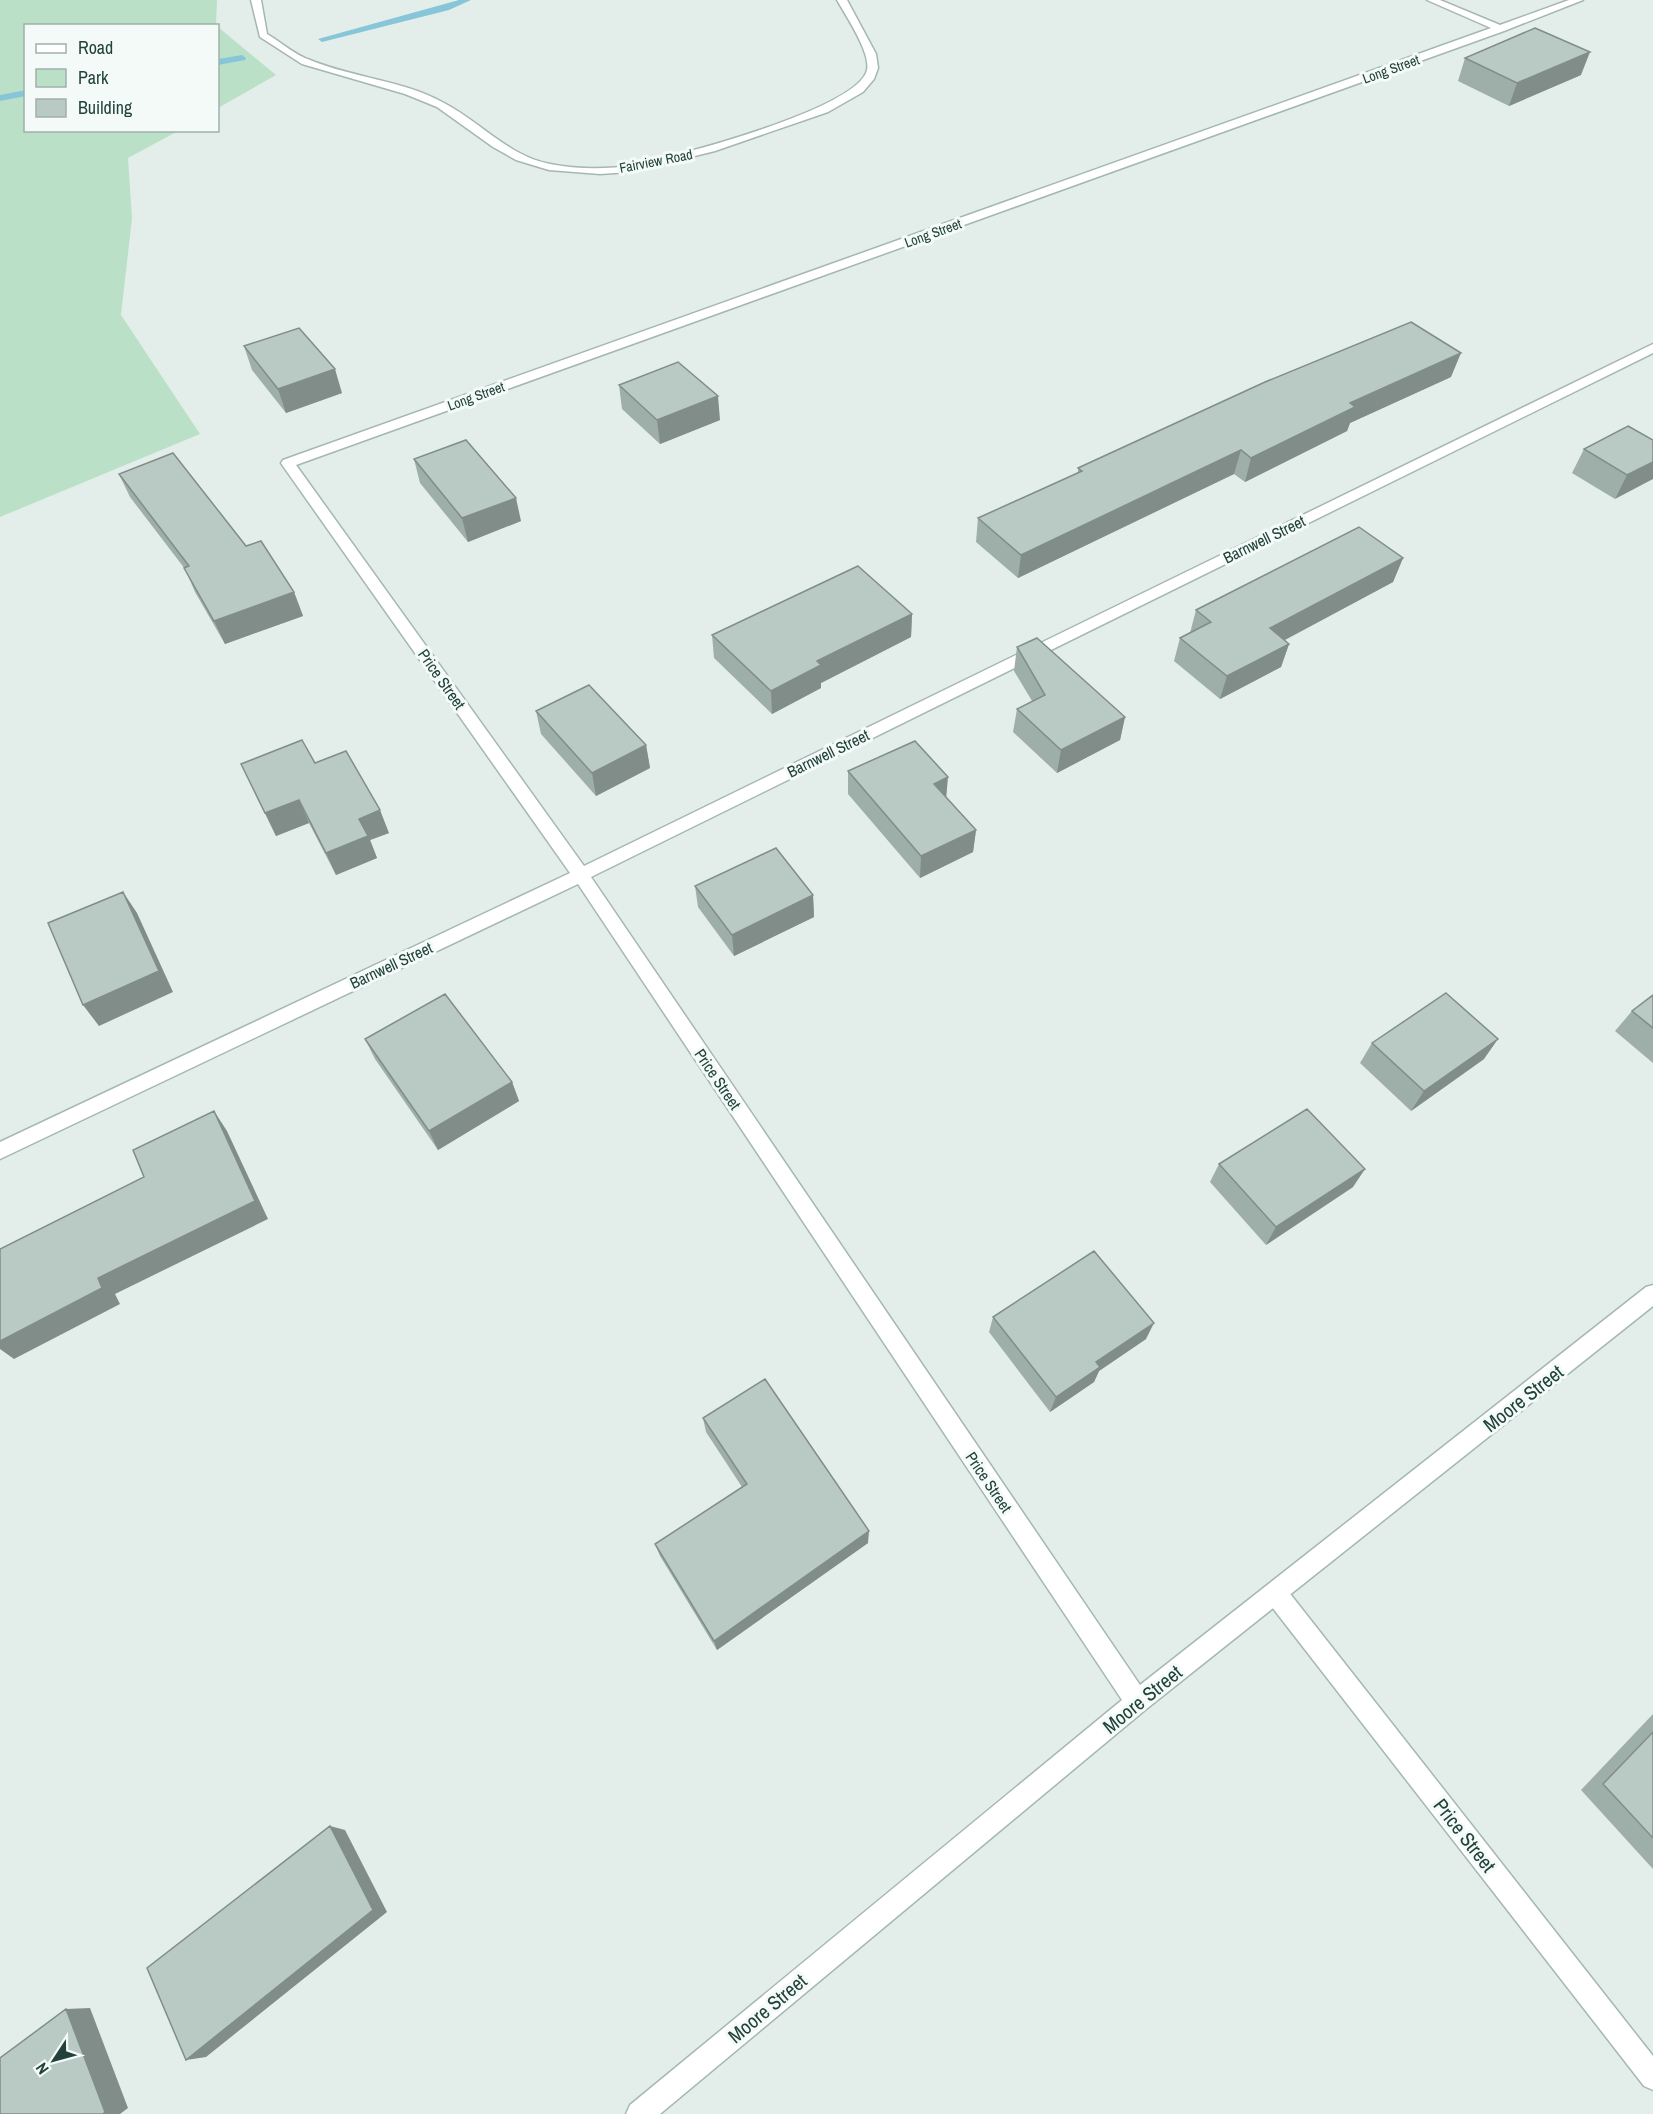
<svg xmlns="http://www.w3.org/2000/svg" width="1653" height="2114" font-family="'Archivo Narrow',sans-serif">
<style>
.green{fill:#bae1c7}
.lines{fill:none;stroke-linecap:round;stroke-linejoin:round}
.stream{fill:#87c6d8;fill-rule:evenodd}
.service-casing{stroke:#a5b7b2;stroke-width:3}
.minor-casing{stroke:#a5b7b2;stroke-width:3}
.service{fill:#fff;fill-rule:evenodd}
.minor{fill:#fff;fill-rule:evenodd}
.wall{fill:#9eaea8}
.shaded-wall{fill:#818d88}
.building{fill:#b8cac3;stroke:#818d88;stroke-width:1.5}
.labels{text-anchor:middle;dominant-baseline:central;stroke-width:6;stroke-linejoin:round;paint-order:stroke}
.far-street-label{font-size:14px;fill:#21423b;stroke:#f4faf8}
.street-label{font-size:16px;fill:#21423b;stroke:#f4faf8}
.near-street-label{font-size:20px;fill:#21423b;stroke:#f4faf8}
</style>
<rect width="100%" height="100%" fill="#e3eeea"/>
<path class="green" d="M0,0h217l-1,25 -190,1v104l152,1 -50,27 4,60 -11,97 79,119 -200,83z
M218,27l58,48 -58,33z"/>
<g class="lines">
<path class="stream" d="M459,0h12l-22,10 -127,32 -4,-3z
M242,55l4,3 -1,2 -27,5v-6z
M26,90v6l-26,5v-6z"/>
<defs>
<path id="service" d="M1276,1583l8,3 369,470v34l-9,-4 -376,-484 -3,-8 3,-8z"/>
<path id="minor" d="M251,0h10l6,34c14,8 28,21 43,26 43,18 93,20 134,43 37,19 64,53 106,61 25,5 57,6 82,1 40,-7 226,-56 235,-95 4,-17 -21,-54 -30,-70h10l29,54 2,14 -4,11 -11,13 -35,20 -113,39 -85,21 -30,2 -51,-4 -33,-10 -23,-13 -56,-40 -32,-13 -103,-30 -42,-27z
M1427,0h13l60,25 69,-25h14l-79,31 -1208,434 288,401 1069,-522v9l-1062,524 549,808 506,-398 7,-2v21l-508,404 -485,404h-34l4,-9 492,-405 -544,-816 -578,275v-17l570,-269 -287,-407 -2,-3 2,-3 1208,-432z"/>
</defs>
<use href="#service" class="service-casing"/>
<use href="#minor" class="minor-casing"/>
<use href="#service" class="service"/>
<use href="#minor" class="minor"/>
</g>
<path class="wall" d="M1465,58l116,17 -72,31 -51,-25z
M244,346l98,47 -56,20 -34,-43z
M1451,377l-101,46 -3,8 -102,51 -11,-8 -216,104 -42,-36 2,-24 100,-45v-5z
M619,385l101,35 -60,24 -38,-35z
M1653,440l-38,59 -43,-26 12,-24z
M414,459l107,62 -53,21 -48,-59z
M119,474l127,72 48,46 9,24 -78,28 -30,-52 -10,-23 -55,-72z
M1403,558l-10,24 -108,58 4,4 -8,23 -61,32 -46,-38 6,-23 10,-5 6,-23z
M912,614l-1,23 -90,46v5l-49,26 -58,-56 -2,-23z
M1017,647l108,70 -5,23 -63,33 -44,-41 4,-23 15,-8 -18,-30z
M536,711l110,34 4,23 -54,28 -55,-62z
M315,763l74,70 -19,7 7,18 -41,17 -27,-52 -33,13 -35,-72z
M848,771l98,26 30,33 -3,22 -53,26 -72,-84z
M695,886l118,9 1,22 -80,39 -36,-49z
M1653,995v68l-38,-32 17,-20z
M365,1039l147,43 7,19 -81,49 -63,-91z
M1372,1043l112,16 -73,52 -51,-48z
M1219,1164l134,23 -87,58 -56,-63z
M993,1317l153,22 -47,32 -5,11 -44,30 -61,-80z
M703,1418l165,125 -151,107 -57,-94 -5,-12 87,-57 -36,-55z
M1653,1714v155l-72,-79z"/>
<path class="shaded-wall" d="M1590,52l-9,23 -72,31 8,-23z
M1461,353l-10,24 -101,46 -3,8 -102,51 6,-24 99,-55z
M335,369l7,24 -56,20 -8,-24z
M718,396l2,24 -60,24 -3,-24z
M1241,450l-7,24 -216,104 3,-23z
M1653,462v17l-38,20 12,-24z
M516,498l5,23 -53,21 -6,-24z
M1403,558l-10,24 -131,70 8,-24z
M294,592l9,24 -78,28 -11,-23z
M912,614l-1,23 -90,46v5l-49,26 -1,-23 46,-30z
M1289,644l-8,23 -61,32 7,-23z
M1125,717l-5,23 -63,33 4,-23z
M646,745l4,23 -54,28 -4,-23z
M948,777l-2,23 -12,-16z
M299,800l10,23 -33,13 -11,-23z
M380,810l9,23 -19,7 7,18 -41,17 -10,-22 33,-34z
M976,830l-3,22 -53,26 1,-22z
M123,892l14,21 36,79 -74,34 -16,-21z
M813,895l1,22 -80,39 -2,-21z
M1498,1039l-14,20 -73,52 13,-20z
M512,1082l7,19 -81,49 -9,-19z
M214,1111l13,20 41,88 -153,75 5,10 -106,55 -14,-10v-8l98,-63z
M1365,1169l-12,18 -87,58 10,-18z
M1154,1323l-8,16 -47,32 -5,11 -44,30 6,-15 40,-35z
M869,1531l-1,12 -151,107 -3,-9z
M330,1826l15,4 42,82 -181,145 -20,3z
M90,2008l38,100 -8,6h-17l-37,-105z"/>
<path class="building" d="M1535,28l55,24 -73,31 -52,-25z
M1411,322l50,31 -111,50 5,4 -104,51 -10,-8 -220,105 -43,-37 104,-47 -4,-3 187,-86z
M299,328l36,41 -57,20 -34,-43z
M678,362l40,34 -61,24 -38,-35z
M1628,426l25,14v22l-26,13 -43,-26z
M466,440l50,58 -54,20 -48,-59z
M173,453l73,93 15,-5 33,51 -80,29 -30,-53 5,-2 -70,-92z
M1359,527l44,31 -133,70 19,16 -62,32 -47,-38 31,-16 -15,-12z
M858,566l54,48 -95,47 4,4 -50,26 -59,-56z
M1037,638l88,79 -64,33 -44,-41 28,-14 -28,-48z
M589,685l57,60 -54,28 -56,-62z
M302,740l13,23 31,-12 34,59 -21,9 9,17 -42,17 -27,-53 -34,13 -24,-49z
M915,741l33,36 -14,7 42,46 -55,26 -73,-85z
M776,848l37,47 -81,40 -37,-49z
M123,892l36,79 -76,34 -35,-82z
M1446,993l52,46 -74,52 -52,-48z
M445,994l67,88 -83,49 -64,-92z
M1653,995v33l-21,-17z
M1307,1109l58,60 -89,58 -57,-63z
M214,1111l41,90 -157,77 4,10 -102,53v-92l144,-72 -11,-27z
M1094,1251l60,72 -58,39 4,5 -44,30 -63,-80z
M765,1379l104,152 -155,110 -59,-97 92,-60 -44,-66z
M1653,1732v106l-50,-54z
M330,1826l43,84 -187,150 -39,-92z
M66,2009l39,103 -2,2h-103v-56z"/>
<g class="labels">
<g class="far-street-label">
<text transform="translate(1391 69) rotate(-20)">Long Street</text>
<text transform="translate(656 161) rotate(-11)">Fairview Road</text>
<text transform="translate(933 233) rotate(-20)">Long Street</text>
<text transform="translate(476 396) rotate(-20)">Long Street</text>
</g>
<g class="street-label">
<text transform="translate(1264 539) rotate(-26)">Barnwell Street</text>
<text transform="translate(442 679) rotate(55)">Price Street</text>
<text transform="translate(828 753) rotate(-26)">Barnwell Street</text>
<text transform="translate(391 965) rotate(-25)">Barnwell Street</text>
<text transform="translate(718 1079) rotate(56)">Price Street</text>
<text transform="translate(989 1482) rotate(56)">Price Street</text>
</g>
<g class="near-street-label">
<text transform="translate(1523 1398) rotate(-38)">Moore Street</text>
<text transform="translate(1142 1699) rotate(-39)">Moore Street</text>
<text transform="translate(1465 1835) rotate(52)">Price Street</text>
<text transform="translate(767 2008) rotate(-40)">Moore Street</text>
</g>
</g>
<rect x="24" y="24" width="195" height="108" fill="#f4faf8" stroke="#a0b0ac" stroke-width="1.5"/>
<rect x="36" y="44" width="30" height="9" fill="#ffffff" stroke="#a0b0ac" stroke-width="1.5"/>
<text x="78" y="54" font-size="18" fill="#21423b">Road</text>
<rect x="36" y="69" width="30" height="18" fill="#bae1c7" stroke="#a0b0ac" stroke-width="1.5"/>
<text x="78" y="84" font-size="18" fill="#21423b">Park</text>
<rect x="36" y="99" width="30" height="18" fill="#b8cac3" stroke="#a0b0ac" stroke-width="1.5"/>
<text x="78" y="114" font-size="18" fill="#21423b">Building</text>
<g transform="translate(54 2060) rotate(234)" stroke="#f4faf8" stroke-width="4.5" paint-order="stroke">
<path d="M0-4.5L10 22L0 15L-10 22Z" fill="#21423b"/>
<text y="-9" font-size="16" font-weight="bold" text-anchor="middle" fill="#21423b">N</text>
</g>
</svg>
